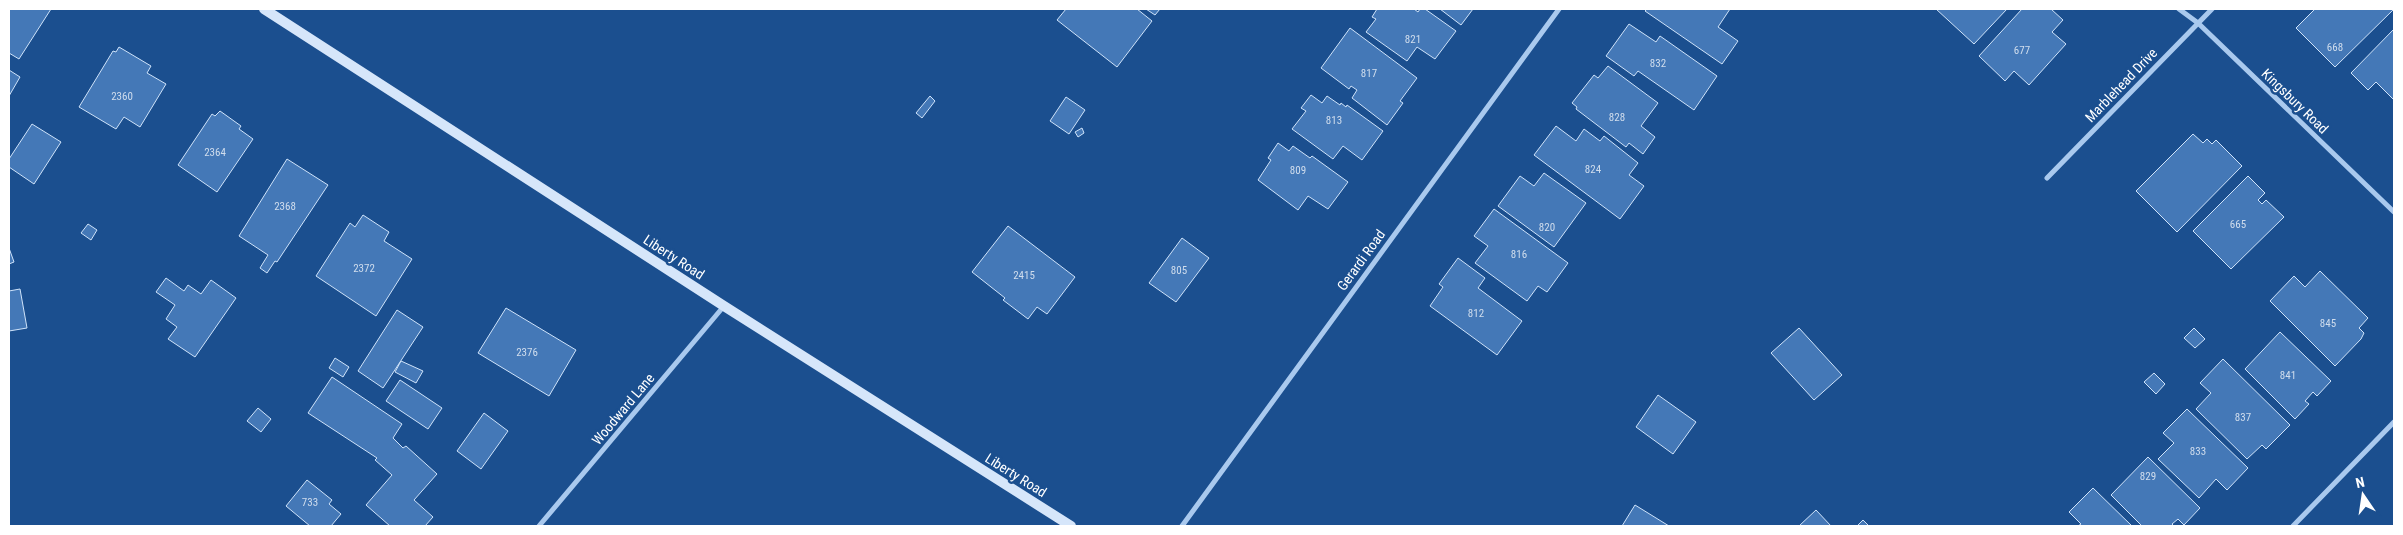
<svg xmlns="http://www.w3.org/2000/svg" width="2403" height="535" font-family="'Roboto Condensed',sans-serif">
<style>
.building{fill:#4478b7;stroke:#cfe3fa}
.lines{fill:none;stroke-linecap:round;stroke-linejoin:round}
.street{stroke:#a9c9ee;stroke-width:5}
.secondary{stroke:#d6e6fa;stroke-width:10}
.labels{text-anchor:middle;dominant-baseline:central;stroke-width:5;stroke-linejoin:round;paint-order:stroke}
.number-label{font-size:11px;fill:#d0dded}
.street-label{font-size:14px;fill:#fff;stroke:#1b4f8f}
</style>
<rect width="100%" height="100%" fill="#1b4f8f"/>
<path class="building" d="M9,9h42l-32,50 -10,-6z
M1066,9h71l15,12 -35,46 -60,-47z
M1146,9h14l-5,6z
M1377,9h37l4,3 2,-3h5l31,22 -21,28 -18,-12 -10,14 -41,-29 10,-13 -4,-2z
M1440,9h33l-12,16z
M1647,9h83l-12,18 20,14 -16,23 -77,-53z
M1936,9h71l-33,35z
M2022,9h29l12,11 -11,12 14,12 -37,41 -15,-14 -9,10 -26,-25z
M2315,9h79l-59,58 -39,-39z
M1629,24l27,18 4,-6 57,40 -23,34 -56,-39 -4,5 -28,-20z
M1350,28l67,50 -17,23 3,2 -16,22 -35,-27 5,-8 -6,-4 -2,3 -28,-21z
M2394,29v71l-18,-18 -8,8 -17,-17z
M119,47l32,19 -4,7 19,11 -26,43 -16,-10 -8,12 -37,-22 34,-56 3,1z
M1608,66l50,37 -17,23 14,11 -12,17 -14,-11 -3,4 -50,-38 1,-2 -5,-4 22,-28 4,3z
M9,70l11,7 -11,19z
M1311,95l11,8 5,-7 13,9 1,-2 5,4 1,-2 36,26 -21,29 -19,-14 -10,13 -41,-30 14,-18 -5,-3z
M930,96l5,5 -13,17 -6,-5z
M1066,97l19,13 -16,24 -19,-13z
M220,111l21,15 -2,3 14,10 -36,53 -39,-27 34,-51 3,2z
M32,124l29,18 -27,42 -25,-17v-8z
M1556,126l20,15 8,-12 16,12 4,-5 34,27 -9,12 15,11 -24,33 -86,-64z
M1082,128l2,5 -6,4 -3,-5z
M2193,134l10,9 4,-4 5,5 4,-4 26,26 -65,66 -41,-41z
M1278,143l11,8 4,-5 17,12 2,-2 36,26 -20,27 -20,-13 -10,14 -40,-30 13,-20 -3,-2z
M287,159l41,26 -51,77 -2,-1 -8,12 -7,-5 8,-13 -29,-19z
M1544,173l42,30 -32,44 -56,-41 22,-30 14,10z
M2248,176l17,17 -7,7 4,4 4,-4 18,17 -53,52 -38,-38z
M1494,209l74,54 -21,29 -9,-6 -11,15 -52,-38 13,-17 -14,-10z
M363,215l26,17 -5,9 28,18 -36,57 -60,-40 34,-53 5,4z
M88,224l9,6 -6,10 -10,-7z
M1008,226l67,51 -28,37 -10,-7 -9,12 -25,-19 2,-2 -33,-26z
M1182,238l27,20 -33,44 -27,-19z
M9,248l5,14 -5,2z
M1458,258l27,20 -7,10 44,33 -25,34 -67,-49 13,-19 -4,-3z
M2320,271l48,47 -9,10 5,5 -3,6 -26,27 -65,-65 24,-25 11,11z
M166,278l18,13 4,-6 13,9 10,-14 25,18 -41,59 -27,-18 9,-12 -11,-8 9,-14 -19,-13z
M20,289l7,39 -18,3v-40z
M506,308l70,42 -27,46 -71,-43z
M397,310l26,17 -40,61 -25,-17z
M1799,328l43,47 -28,25 -43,-47z
M2194,328l11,11 -10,9 -11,-10z
M2280,332l51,49 -14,15 -4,-4 -8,9 4,3 -14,15 -50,-50z
M335,358l14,9 -6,10 -14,-9z
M2223,359l67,66 -24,24 -4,-4 -15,14 -51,-50 15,-16 -11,-10z
M401,361l22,10 -7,12 -21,-11z
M2154,373l11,11 -9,10 -12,-12z
M332,377l70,47 -9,14 10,10 3,-2 31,28 -23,26 19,17 -8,9h-35l-24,-21 26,-30 -17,-15 2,-2 -69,-45z
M400,380l42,28 -14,21 -42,-28z
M1658,395l38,27 -23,32 -37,-27z
M258,408l13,11 -10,13 -14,-11z
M2187,409l61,59 -21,22 -11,-11 -17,19 -41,-39 16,-16 -11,-10z
M484,413l24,18 -27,38 -24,-18z
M2148,457l52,51 -16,17 -6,-6 -6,5 2,2h-32l-31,-31z
M307,480l25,20 -3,4 12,10 -10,12h-21l-24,-20z
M2093,488l39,38h-54l3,-2 -12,-12z
M1635,505l34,21h-47z
M1816,510l15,16h-32z
M1863,520l6,6h-12z"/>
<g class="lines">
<path class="street" d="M2179,9l19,14 196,189
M2047,178l165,-169
M539,526l185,-220
M1182,526l377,-517
M2293,526l101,-104"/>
<path class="secondary" d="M264,9l460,297 347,220"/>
</g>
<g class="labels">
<g class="number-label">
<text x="1413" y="39">821</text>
<text x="2335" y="47">668</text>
<text x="2022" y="50">677</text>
<text x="1658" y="63">832</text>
<text x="1369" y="73">817</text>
<text x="122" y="96">2360</text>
<text x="1617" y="117">828</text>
<text x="1334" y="120">813</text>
<text x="215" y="152">2364</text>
<text x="1593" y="169">824</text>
<text x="1298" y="170">809</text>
<text x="285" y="206">2368</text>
<text x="2238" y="224">665</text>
<text x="1547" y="227">820</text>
<text x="1519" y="254">816</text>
<text x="364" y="268">2372</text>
<text x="1179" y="270">805</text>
<text x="1024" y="275">2415</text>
<text x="1476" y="313">812</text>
<text x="2328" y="323">845</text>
<text x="527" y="352">2376</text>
<text x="2288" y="375">841</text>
<text x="2243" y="417">837</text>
<text x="2198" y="451">833</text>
<text x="2148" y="476">829</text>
<text x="310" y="502">733</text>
</g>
<g class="street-label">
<text transform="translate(2121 85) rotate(-46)">Marblehead Drive</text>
<text transform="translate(2295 101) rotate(44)">Kingsbury Road</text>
<text transform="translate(674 257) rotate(33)">Liberty Road</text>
<text transform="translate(1361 260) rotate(-54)">Gerardi Road</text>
<text transform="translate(623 409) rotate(-50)">Woodward Lane</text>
<text transform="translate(1016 475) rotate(32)">Liberty Road</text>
</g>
</g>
<rect width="2403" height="535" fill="none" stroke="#ffffff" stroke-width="20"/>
<g transform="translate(2363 495) rotate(347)" stroke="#1b4f8f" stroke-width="4" paint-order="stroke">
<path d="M0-4L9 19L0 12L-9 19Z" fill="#ffffff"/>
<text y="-8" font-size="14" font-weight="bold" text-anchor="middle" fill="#ffffff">N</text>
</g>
</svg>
